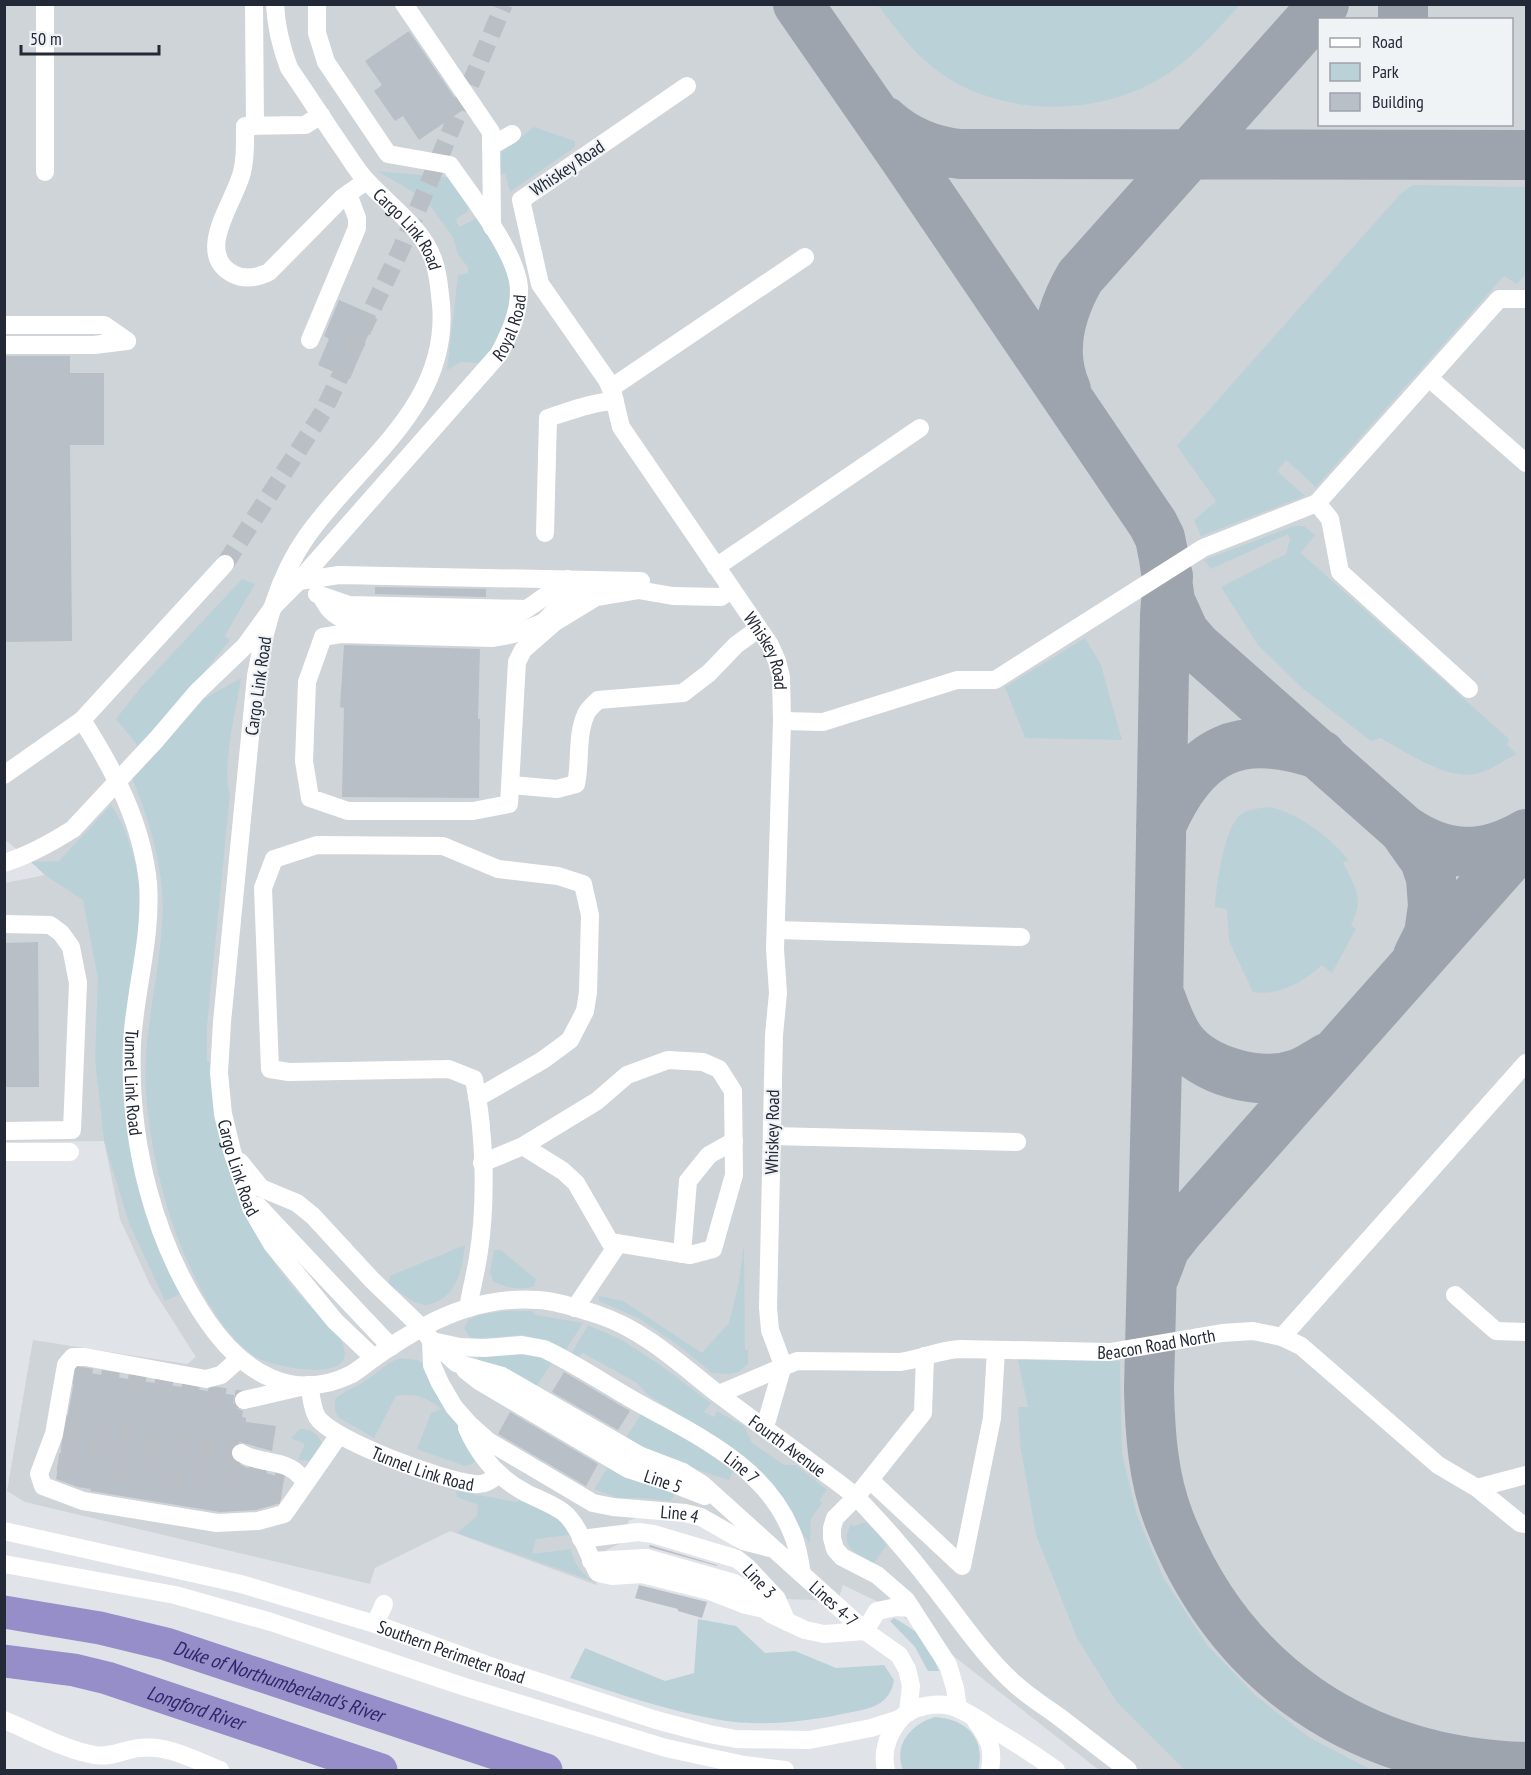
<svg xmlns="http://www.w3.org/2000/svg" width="1531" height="1775" font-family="'PT Sans Narrow',sans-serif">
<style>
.built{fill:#cfd4d9;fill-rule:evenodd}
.green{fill:#bbd1d8}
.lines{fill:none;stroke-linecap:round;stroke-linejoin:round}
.river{stroke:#958ec8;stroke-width:33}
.taxiway{stroke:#9ea4ae;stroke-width:50}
.building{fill:#b9bfc6}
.minor-tunnel{stroke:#babfc5;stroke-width:18;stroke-dasharray:18 9;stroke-linecap:butt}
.minor{stroke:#fff;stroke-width:18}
.minor-bridge{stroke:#fff;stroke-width:18}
.labels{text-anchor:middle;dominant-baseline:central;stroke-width:4.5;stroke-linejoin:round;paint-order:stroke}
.street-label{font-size:18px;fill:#232937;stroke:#f0f3f6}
.water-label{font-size:20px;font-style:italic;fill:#2e256b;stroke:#f0f3f6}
</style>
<rect width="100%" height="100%" fill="#e0e4e9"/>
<path class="built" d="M4,5h1522v1765h-427l-204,-160 -52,-25 -6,19 -24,-4 -27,-1 -64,-65 -45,-20 -30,-1 -19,8 2,18 -24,11 -10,35 -146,-54 -75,37 -5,16 -345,-82 -18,-11 26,-151 154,24 9,-7 -46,-72 -30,-66 -16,-78 -99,1v-259l40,-8 -20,-19 -21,-17zM1320,20h192v104h-192z"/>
<path class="green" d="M878,5h362c-25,27 -51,58 -84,76 -63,35 -148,35 -210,-4 -28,-18 -49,-46 -68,-72z
M534,127l41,14v6l-65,45 -5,-19 -9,3 3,-22z
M377,171l76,7 18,24 -4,10 -11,7 3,8 20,-10 29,52 2,33 -4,22 -9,18 -17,21 -19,-1 -14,8 11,-95 10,-2v-6l-10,-12 -5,-18 -28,-38z
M1413,185l113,2v87l-9,10 -13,-8 -188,211 -30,-27 -9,11 28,25 -104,40 -7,-16 22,-19 -39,-55 224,-253z
M1294,526h10l11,9 -14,18 208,186 -2,6 10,9c-13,6 -28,18 -42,20 -29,6 -70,-23 -95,-36l-9,3 -69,-53 -44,-43 -37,-58 65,-33 4,-15 -2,-5 -77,35 -7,-9z
M242,579l13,5 -28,48 -2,4 5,4 -39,49 -52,58 -23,-28 25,-32z
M1085,638l16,27 21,75 -97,-2 -20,-51z
M241,678c-4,28 -20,92 -11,116l-23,232v36h4c14,45 28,90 42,135 5,18 10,44 18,60 9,17 35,46 50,60 4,5 11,9 15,14 3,3 6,10 7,14 16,40 -73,22 -89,11 -35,-25 -58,-73 -74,-112 -21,-52 -38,-133 -34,-189 3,-44 13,-86 16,-130 4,-50 -11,-101 -30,-147l73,-80z
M111,805c19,26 31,77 31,109 -1,25 -12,51 -10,77 3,73 9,146 14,219l10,31 24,53 -15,7 -36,-78 -25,-82 -9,-82 3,-80 -15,-79 -38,-25 -14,-13 28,-1z
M1270,807c28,6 62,31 79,54l-6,1c12,26 22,35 8,63l5,4 -24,44 -10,-8c-18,17 -43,31 -69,27l-24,-51 -2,-32 -12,-2c1,-21 9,-77 24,-91 7,-7 21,-8 31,-9z
M744,1244l1,106h3v14l-9,8 -9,2 -18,-1 -34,-28 -40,-27 -39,-17v-5l24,5 79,52 27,-30 10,-41z
M465,1245c-3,23 -7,49 -31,58 -5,2 -9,3 -14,1 -11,-3 -22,-14 -32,-20l2,-8z
M494,1250h7l35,29 -2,7c-13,5 -29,2 -41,-5l-3,-9z
M506,1311h26l4,4 47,8 -18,28 -22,-11 -20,-5 -49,4 -6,-4 -4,-7 4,-8 11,-5z
M588,1325l34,15 37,24 52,39 -7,9 10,5 3,-6 27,15 8,17 32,22h12l31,25 -7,9 2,5 -11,14 -1,26 -50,-73 -21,-18 -91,-58 -11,-12 -54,-30 -5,4 -7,-3z
M517,1348l39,8 -20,31 -25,-16 -34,-11 2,-4z
M401,1358l17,2 13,10 49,87 -8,7 -7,2 -48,-17 14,-36 11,-4c-17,-12 -25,-16 -46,-13l-22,42 -36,-21 -3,-6v-12c10,-9 22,-12 33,-20 13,-8 18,-17 33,-21z
M1018,1360l102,1 2,93 15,61 26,62 44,68 49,51 54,42 62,32h-187l-69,-69 -39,-63 -41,-103 -16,-91 -2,-37h10z
M644,1409l89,62 -4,9 -64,-20 -39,-22z
M300,1429c13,-1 23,9 23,21l-13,11 -12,-1 7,-16 -14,-6z
M611,1462l62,29 1,5 -4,5 -26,-3h-26l-24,-9z
M456,1491l61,11 5,-6c18,11 38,18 47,39l-33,4 -4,15 39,-5c3,16 11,25 24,33l-138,-49 20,-17 1,-11 -21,-8z
M865,1522l24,20 -15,21c-17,-10 -36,-15 -23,-39l3,2z
M894,1618c32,19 32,19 45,53h-11l-13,-24 -25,-26z
M698,1619l38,7 29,27 30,-2 41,17 48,-3 10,15c-4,26 -25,29 -47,33 -41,9 -86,14 -127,7 -51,-9 -101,-26 -150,-42l15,-30 80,33 29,-8z
M935,1717c31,2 51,21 43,53h-75c-10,-25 8,-46 32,-53z"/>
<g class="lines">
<g class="river">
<path id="s1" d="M4,1612l96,16 66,16 380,126"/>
<path id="s2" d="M4,1661l70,9 33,8 274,92"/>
</g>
<path class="taxiway" d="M798,4l106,153 249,367 7,14 4,20 6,43 14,31 13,15 206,182
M1403,20v-16
M884,121c22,20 47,30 76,33l566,1
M1066,390c-17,-39 -6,-78 14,-113l244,-273
M1168,576l-3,39 -8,447 -8,327c1,44 4,89 20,130 61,157 191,243 357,248
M1161,826c34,-78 79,-99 160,-71
M1418,956l11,-22 4,-28 -2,-28 -6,-18 -22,-31c41,29 80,30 123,5
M1159,994c6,15 11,32 21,46 23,31 80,47 117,34 11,-3 22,-12 32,-17
M1154,1277l11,-29 14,-18 347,-391"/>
</g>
<path class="building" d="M409,31l54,79 -44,30 -16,-24 -8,5 -21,-30 8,-6 -17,-24z
M339,300l37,16 -26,63 -32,-14 11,-26 -5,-3z
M4,356h66v17h34v72h-34l2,196 -68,1z
M375,587l111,2v8l-111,-3z
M344,645l136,4 -2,70h2l-1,79 -137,-1 2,-89 -4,-1z
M38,942l1,145h-35v-144z
M76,1371l158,24 -1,8 3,5 7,3 -1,6 4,1v4l30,4 -4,25 -32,-9 -9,6v11l14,8 39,11 -3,21 -4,5 -21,6 -36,2 -129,-21v-2l-13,-2 -22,-8z
M564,1372l66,39 -12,19 -66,-38z
M510,1412l88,52 -12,22 -88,-52z
M650,1545l67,20v1l-68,-19z
M639,1585l68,17 -5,16 -24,-7v-2l-43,-11z"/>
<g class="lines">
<path class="minor-tunnel" d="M225,564l98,-152 78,-163 103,-245
M74,1375l170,25
M65,1424l176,29
M62,1440l223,34
M58,1462l223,33"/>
<g class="minor">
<path d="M254,4l1,122"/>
<path id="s3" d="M275,4c1,23 6,43 14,64 18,26 35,53 53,79 8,11 15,24 24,33 23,26 55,46 67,79 6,15 6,30 8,45 9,102 -81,157 -134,232 -29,41 -42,91 -51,140l-34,346 -3,51 4,41 9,37 19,57 21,36 63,77 39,37"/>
<path d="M404,4l87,128 1,95"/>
<path id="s4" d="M687,86l-166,114 19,84 67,96 6,14 8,33 149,218 7,16 4,16 1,44 -7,228 3,44 -4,42 -6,273 2,22 13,35"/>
<path d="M321,115l-16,10 -60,1c0,16 1,31 -3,46 -6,28 -49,81 -9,102 12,6 24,4 36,-2l73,-74 24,-17"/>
<path d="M491,146l21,-12"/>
<path d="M45,172v-168"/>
<path d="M4,325h100l23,16"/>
<path d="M310,340l47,-112v-10l-9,-24"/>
<path d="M4,345h90l33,-4"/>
<path d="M1429,378l97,85"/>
<path d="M611,388l194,-131"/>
<path d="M1317,503l13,16 10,53 129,117"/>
<path d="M545,533l3,-115c22,-7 44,-16 67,-17"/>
<path d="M716,567l204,-139"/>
<path d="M592,580l-22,14 -26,28 -30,12 -21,4 -152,-4 -18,3 -16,45 -3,79 6,37 38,13h125l36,-7 8,-142 6,-12 32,-28 41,-25 42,-7 35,6 48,1 10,-7"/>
<path d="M299,581l40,-6 302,6"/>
<path d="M317,594l32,11 176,4"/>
<path d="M321,596c7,13 12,20 27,25l146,2c29,-7 50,-27 74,-44"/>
<path id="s5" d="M82,720c32,50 60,103 66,163 4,55 -13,106 -16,160 -4,97 21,199 76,279 34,49 84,82 144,52 8,-5 14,-10 22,-16 28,-20 60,-40 94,-50 21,-6 48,-10 70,-8 20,1 42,9 61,15 45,15 81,49 118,78 33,25 67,49 100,74 14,11 30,21 42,33 27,28 53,58 76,88 26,33 49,68 80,96 13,12 29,22 43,32 23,18 47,36 70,54"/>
<path d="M782,721l41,1 134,-42h38l208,-132 114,-45 182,-204h27"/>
<path id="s6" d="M156,740l41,-48 48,-46 29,-40 25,-25 200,-227c11,-21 21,-42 20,-67 -3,-36 -48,-91 -69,-122l-62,-11 -62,-92 -9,-29v-29"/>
<path d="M4,775l78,-55 143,-156"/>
<path d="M511,785l46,4 19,-5c5,-22 0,-48 10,-70 2,-5 8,-10 12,-14l85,-7 26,-20 27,-28 22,-16"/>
<path d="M4,863c26,-8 47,-20 69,-34"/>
<path d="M4,924l46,1 11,8 10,14 7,36 -6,147 -68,1"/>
<path d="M776,930l245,7"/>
<path d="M772,1136l245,6"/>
<path d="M4,1152h66"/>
<path id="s7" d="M240,1162l21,26 36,15 16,13 59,64 50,48 9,12 25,23 46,13 139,80 42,16 19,12 163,147 34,24 8,14 4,17 -3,27"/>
<path d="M482,1163l41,-17 74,-45 30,-26 41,-15 35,2 16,7 14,22 1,84 -21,74 -23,6 -80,-13 -34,-59 -13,-12 -40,-25"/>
<path d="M258,1206l133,141"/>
<path d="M682,1254l6,-73 21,-26 25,-14"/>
<path d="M1455,1295l41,36 30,1"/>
<path d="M468,1308c3,-17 7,-33 10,-50 9,-56 7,-124 -4,-179l-25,-10 -160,3 -19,-3 -7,-181 11,-29 43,-14 126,1 55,23 60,7 25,8 7,31 -2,77 -3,19 -15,29 -27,20 -66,38"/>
<path d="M575,1308l43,-64"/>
<path d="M1282,1337l244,-274"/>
<path id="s8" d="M431,1340l1,25 8,18 14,24 15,17 19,17 105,62 20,4 72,6 16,4 42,24 27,7"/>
<path id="s9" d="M432,1341l28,6 24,1 38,-3 22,4c32,15 61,35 91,52 62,35 133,65 159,137 4,11 6,24 8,36"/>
<path d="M925,1356l-2,57 -67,84 -21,21 -3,10v10l3,11 7,8 35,18 29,25 42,65 7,23 3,20"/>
<path d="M239,1359l-18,16 -15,4 -121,-22h-12l-7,8 -12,69 -15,40 4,12 40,15 134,22 41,-2 26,-7 55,-79"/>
<path id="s10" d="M465,1370l14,11 149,88 46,15 31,12"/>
<path id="s11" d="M719,1394l78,-33 103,1c21,-3 39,-12 60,-13l150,3 112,-19 31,-2 29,6 19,9 137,119 39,23 43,35 6,1"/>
<path id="s12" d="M244,1400l65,-15c2,9 3,24 8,32 16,24 127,64 157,67 11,1 16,-3 25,-10"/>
<path d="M765,1427l18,-62"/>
<path d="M467,1428c12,28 31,50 59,65 12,6 26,11 37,19 16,12 25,43 35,61l14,3 30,-2 68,17 36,14 18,4"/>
<path d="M241,1453c19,12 43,5 59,23"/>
<path d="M870,1480l92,86 30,-148 4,-68"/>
<path d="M1477,1488l49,-13"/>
<path id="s13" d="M4,1531l237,53 134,40 112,41 169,55 53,14 27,5 73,1 62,-12 28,-9"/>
<path id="s14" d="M581,1539l57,-7 15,2 84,25 10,8 30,32 10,23"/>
<path d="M591,1561l55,-3 88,25 15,9 15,17 7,5 34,16 19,4 41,-3"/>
<path d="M4,1564l171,31 96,27 194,65 201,61 78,17 41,5"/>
<path d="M375,1624l9,-20"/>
<path d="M865,1631l12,-20 19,-4 15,1"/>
<path d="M4,1720c27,11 63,31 91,35 16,3 30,-6 45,-7 27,-4 56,13 80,22"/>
<path d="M976,1721c13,18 18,27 14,49"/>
<path d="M886,1770c-4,-16 1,-33 11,-47 12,-18 43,-23 62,-14 11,5 22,12 32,19 22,13 44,27 65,42"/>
</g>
<path class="minor-bridge" d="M73,829l83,-89"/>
</g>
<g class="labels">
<g class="street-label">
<text transform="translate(567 168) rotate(-34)">Whiskey Road</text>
<text stroke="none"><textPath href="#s3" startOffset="267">Cargo Link Road</textPath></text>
<text stroke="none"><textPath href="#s6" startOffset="546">Royal Road</textPath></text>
<text stroke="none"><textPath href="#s4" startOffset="722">Whiskey Road</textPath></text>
<text transform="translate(258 686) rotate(-82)">Cargo Link Road</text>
<text stroke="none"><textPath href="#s5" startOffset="378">Tunnel Link Road</textPath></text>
<text transform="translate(772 1132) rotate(-89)">Whiskey Road</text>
<text stroke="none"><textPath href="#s3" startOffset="1274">Cargo Link Road</textPath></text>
<text stroke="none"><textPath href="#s11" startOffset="446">Beacon Road North</textPath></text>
<text stroke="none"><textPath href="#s5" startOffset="1300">Fourth Avenue</textPath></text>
<text stroke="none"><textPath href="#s12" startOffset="219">Tunnel Link Road</textPath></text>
<text stroke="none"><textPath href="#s9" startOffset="344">Line 7</textPath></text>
<text stroke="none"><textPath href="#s10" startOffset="228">Line 5</textPath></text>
<text stroke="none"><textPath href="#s8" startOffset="330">Line 4</textPath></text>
<text stroke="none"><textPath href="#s14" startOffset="192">Line 3</textPath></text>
<text stroke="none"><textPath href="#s7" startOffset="752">Lines 4-7</textPath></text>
<text stroke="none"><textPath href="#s13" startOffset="464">Southern Perimeter Road</textPath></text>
</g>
<g class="water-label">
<text stroke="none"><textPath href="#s1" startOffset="284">Duke of Northumberland's River</textPath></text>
<text stroke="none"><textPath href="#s2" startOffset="198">Longford River</textPath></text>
</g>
</g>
<rect width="1531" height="1775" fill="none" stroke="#232937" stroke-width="12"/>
<rect x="1318" y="18" width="195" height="108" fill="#f0f3f6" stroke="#9ea2aa" stroke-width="1.5"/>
<rect x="1330" y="38" width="30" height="9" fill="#ffffff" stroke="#9ea2aa" stroke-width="1.5"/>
<text x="1372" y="48" font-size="18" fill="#232937">Road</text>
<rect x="1330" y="63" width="30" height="18" fill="#bbd1d8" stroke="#9ea2aa" stroke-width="1.5"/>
<text x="1372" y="78" font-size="18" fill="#232937">Park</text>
<rect x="1330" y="93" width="30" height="18" fill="#b9bfc6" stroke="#9ea2aa" stroke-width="1.5"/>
<text x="1372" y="108" font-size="18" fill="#232937">Building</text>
<path d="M21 45v9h138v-9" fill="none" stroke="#232937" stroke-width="3"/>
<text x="30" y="45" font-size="18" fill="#232937" stroke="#f0f3f6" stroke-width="4.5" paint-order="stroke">50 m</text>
</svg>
